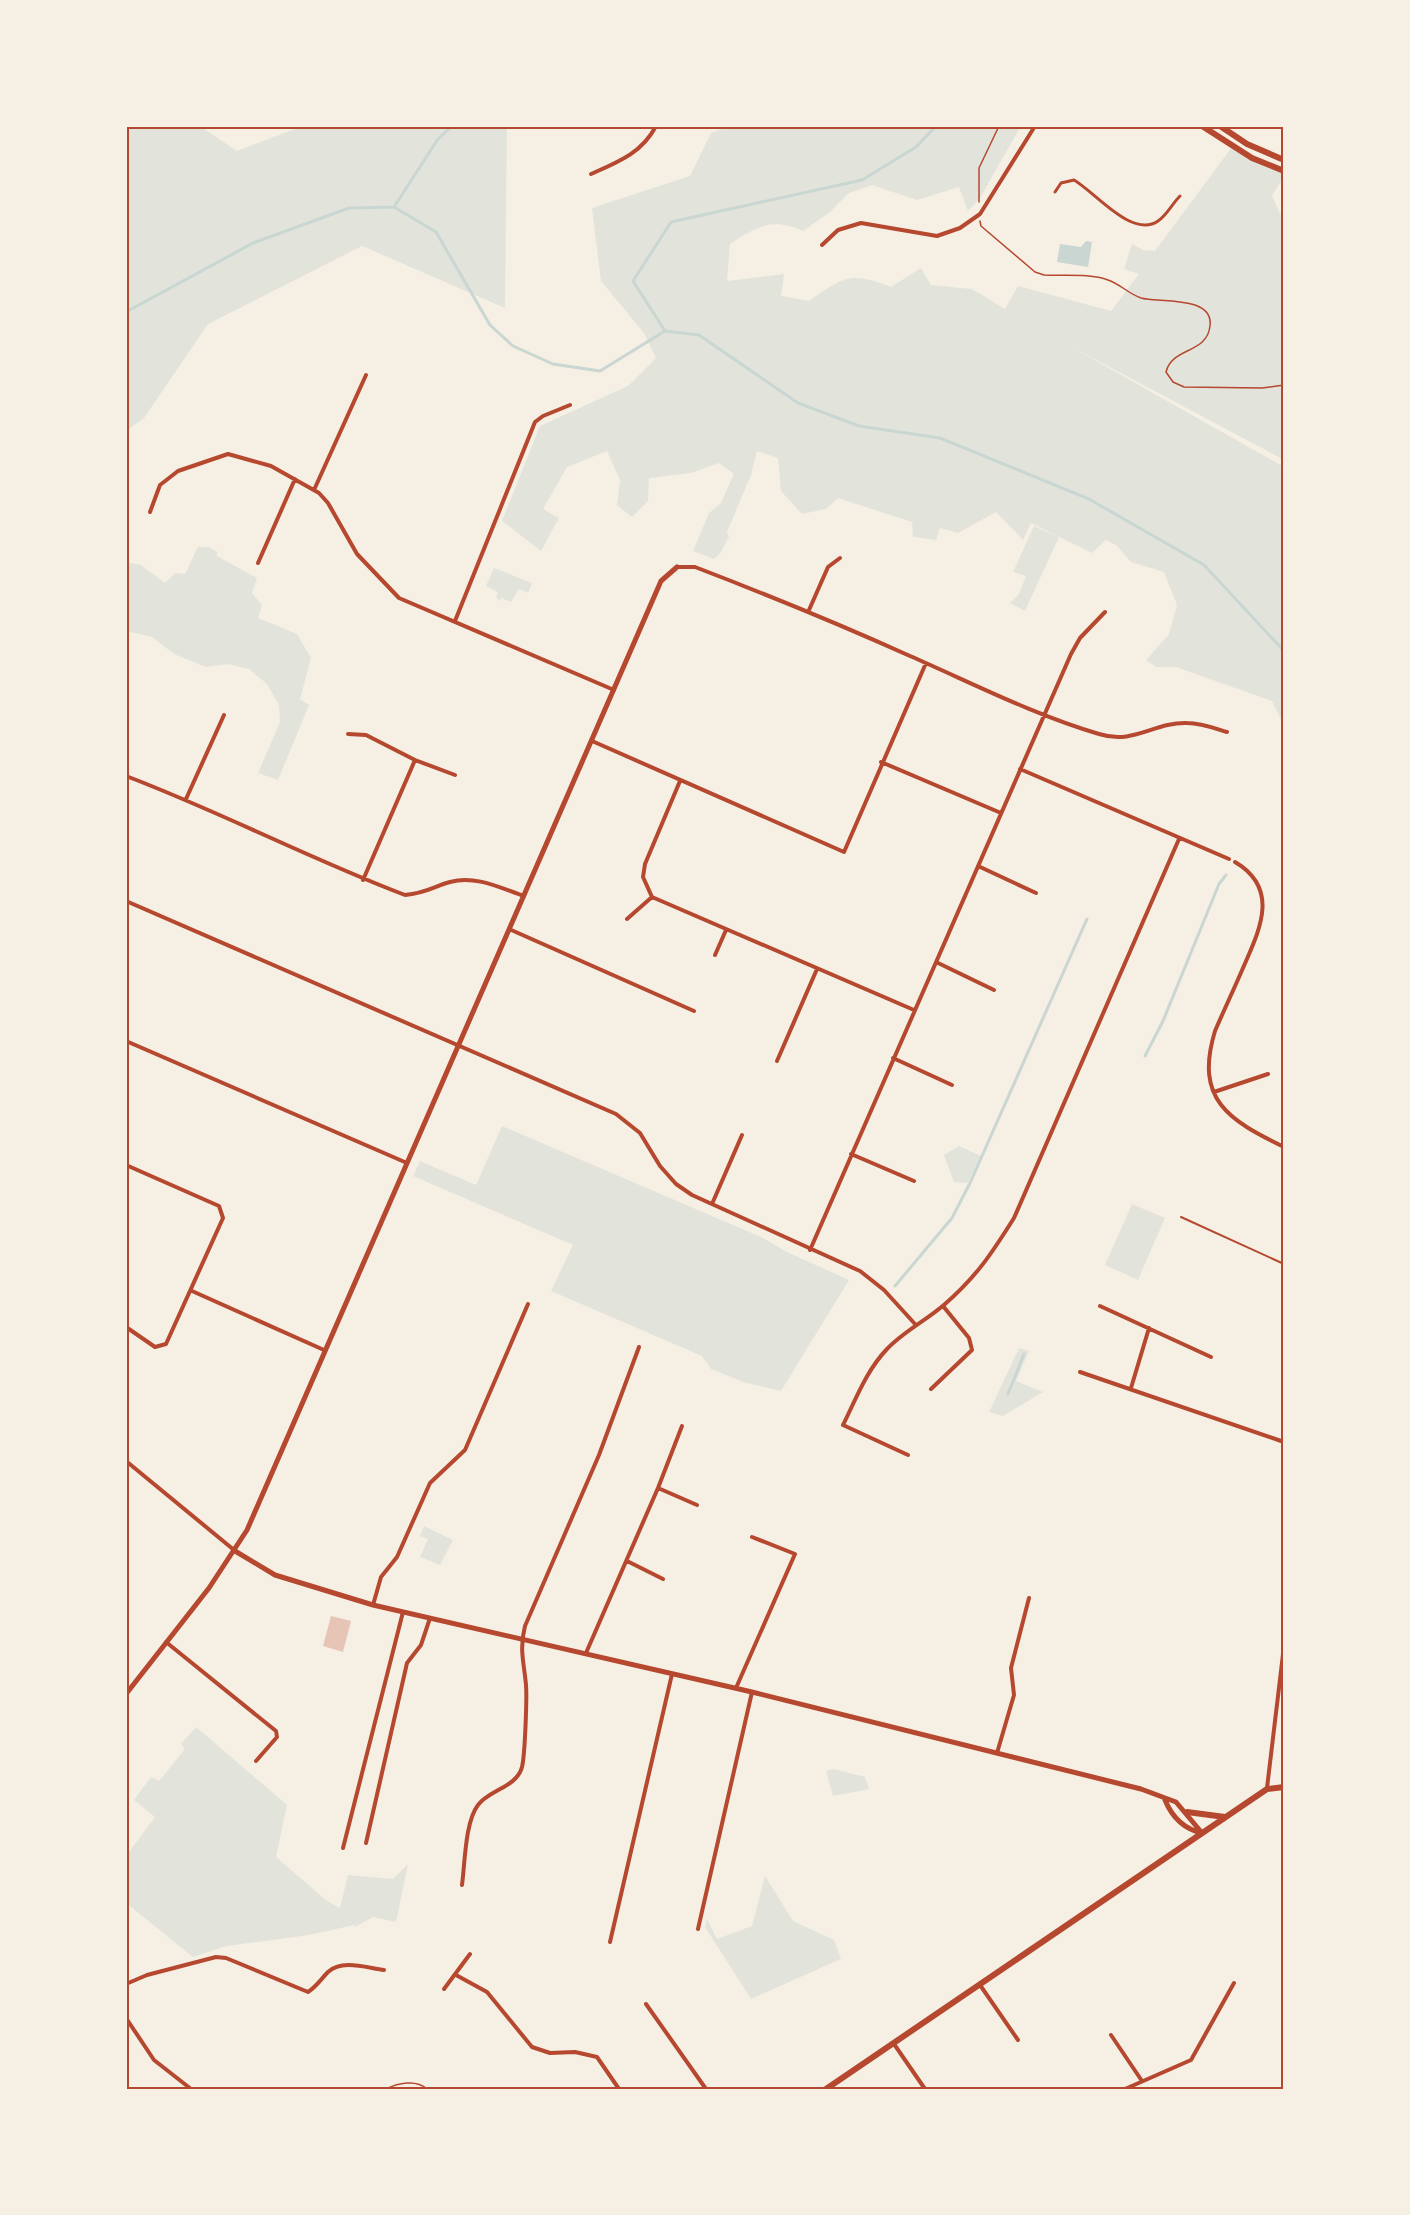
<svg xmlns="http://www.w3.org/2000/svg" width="1410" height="2215" font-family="Raleway,sans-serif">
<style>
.green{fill:#e2e4dc}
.water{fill:#c9d6d2}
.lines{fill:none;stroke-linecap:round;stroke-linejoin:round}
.stream{stroke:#c9d6d2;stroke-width:3}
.building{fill:#e6c5b7}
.path{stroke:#b5482f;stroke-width:1.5}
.service{stroke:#b5482f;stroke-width:2}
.pedestrian{stroke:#b5482f;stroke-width:3}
.minor{stroke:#b5482f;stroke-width:4}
.tertiary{stroke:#b5482f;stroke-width:5}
.secondary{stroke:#b5482f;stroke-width:6}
.neatline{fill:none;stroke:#b5482f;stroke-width:2}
</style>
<rect width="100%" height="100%" fill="#f6efe4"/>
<path class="green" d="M126,126h74l37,25 66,-25h204l-2,182 -143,-62 -154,78 -64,94 -18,13z
M731,126h290l-41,72 -12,13 -9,-24 -42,13 -45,-15 -23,8 -19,19 -27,19c-32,-14 -46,-4 -73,13l-3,37 57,-7 -3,22 28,5c35,-24 41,-30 82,-14l30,-19 10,17 41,4 33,20 13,-23 93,25 28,-37 -15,-5 8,-25 11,6 12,1 77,-104 52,23v7l-12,19 12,26v238l-214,-114 214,121v258l-12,-24 -96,-34h-20l-10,-7 23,-26 8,-29 -13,-33 -33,-10 -15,-17 -10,-5 -14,13 -61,-30 -8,17 -27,-28 -38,21 -18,-5 -4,12 -23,-3 -1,-15 -74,-24 -12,11 -24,5 -21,-23 -3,-33 -21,-7 -6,24 -24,57 2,5 -8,15 -7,7 -21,-8 16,-38 12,-10 13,-29 -15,-11 -28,10 -42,5 -1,23 -16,16 -15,-12 3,-25 -13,-29 -40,16 -24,42 16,9 -18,33 -39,-30 38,-95 88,-40 28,-28 -12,-25 -43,-52 -9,-73 98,-32 21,-43z
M1034,526l25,11 -34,74 -15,-8 9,-9 7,-18 -13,-4z
M198,547h11l8,5v4l40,22 -5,15 10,12 -4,13 39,16 14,24 -11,41 9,6 -31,75 -20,-7 22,-51 -1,-17 -12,-21 -18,-15 -21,-5 -22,3 -32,-13 -22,-17 -26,-6v-69l15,3 24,18 10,-10 10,1z
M494,568l38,15 -4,10 -9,-4 -8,13 -10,-4 -1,3 -4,-4 2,-5 -12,-6z
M502,1126l259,111 26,15 62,28 -68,111 -38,-9 -32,-13 -9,-13 -151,-65 22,-46 -160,-69 7,-15 56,24z
M959,1146l22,10 -13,27 -14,-1 -10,-27z
M1132,1204l33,14 -27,62 -33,-15z
M1019,1348l10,3 -13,30 27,11 -40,24 -14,-4z
M424,1526l29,14 -13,25 -20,-8 8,-18 -8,-3z
M196,1727l91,78 -11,52 51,44 13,7 8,-33 45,4 15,-15 -12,58 -23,-5 -18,10 -1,-2 -45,10 -82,11 -34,11 -67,-54v-47l29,-39 -21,-17 17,-23 8,4 26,-32 -4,-5z
M834,1769l31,8 4,12 -36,7 -7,-25z
M765,1876l28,45 41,19 7,19 -90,40 -46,-72 2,-8 10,20 35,-13z"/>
<path class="water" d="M1086,241l6,1 -4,25 -31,-5 3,-18 21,3z"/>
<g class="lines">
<path class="stream" d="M394,207l44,-68 14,-13
M126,312l127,-69 96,-35 45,-1 42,25 54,93 23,21 40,18 47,7 65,-40 34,4 99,68 61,23 81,12 149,61 115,66 80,86
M665,331l-32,-50 38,-59 191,-42 54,-33 20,-21
M1145,1056l18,-35 56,-137 7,-9
M895,1286l57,-68 18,-35 117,-264
M1008,1394l16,-40"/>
</g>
<path class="building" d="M331,1616l20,5 -8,31 -20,-6z"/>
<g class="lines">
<path class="path" d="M979,202v-34l20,-42
M980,221l1,5 54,46 9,3c19,1 47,-2 64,5 12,4 21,14 33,18 17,5 73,-3 69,28 -3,28 -38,21 -44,46l7,10 11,5 78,1 22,-3
M386,2089c12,-6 30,-10 41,0"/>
<path class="service" d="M1181,1217l103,47"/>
<path class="pedestrian" d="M1055,192l6,-9 13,-3c21,12 58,59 84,41 9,-6 14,-17 22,-25"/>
<path class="minor" d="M591,174c27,-12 51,-21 65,-48
M822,245l16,-15 23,-7 76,13 23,-8 20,-14 55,-88
M314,490l52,-115
M150,512l10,-27 18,-14 50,-17 43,12 48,27 9,10 29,51 42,44 215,92
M258,563l37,-84
M677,567h18c73,28 144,57 215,89 62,27 124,59 189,78 35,11 55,-12 88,-11 14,0 27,5 40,9
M809,610l19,-43 12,-9
M455,621l80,-199 8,-6 27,-11
M348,734l18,1 49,25 40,15
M592,741l252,111 82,-189
M881,762l120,51
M1020,769l209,90
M126,776c95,36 184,83 279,119 22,-2 27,-8 45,-13 26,-7 50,6 74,14
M186,799l38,-84
M1235,862c46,27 24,69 8,106 -9,21 -19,42 -28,63 -21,69 14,89 69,116
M978,866l58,27
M363,880l52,-120
M652,897l262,113
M652,897l-9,-20 2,-13 35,-83
M126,901l490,213 24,19 20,33 16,18 16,11 168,76 24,19 31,34
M627,919l25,-22
M509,929l185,82
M715,955l11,-25
M936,962l58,28
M126,1041l281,122
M893,1058l59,27
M777,1061l40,-92
M1214,1092l54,-18
M851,1154l63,27
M126,1165l93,41 4,12 -57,126 -11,3 -29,-20
M712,1204l30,-69
M810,1250l261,-596 9,-16 25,-26
M192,1291l132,59
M1100,1306l111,51
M1080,1372l204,70
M1131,1388l18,-60
M931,1389l41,-39 -3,-12 -26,-32
M908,1455l-65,-30c13,-26 23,-54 44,-76 17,-18 40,-29 58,-45 32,-28 47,-51 69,-86l165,-379
M126,1461l108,89
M658,1488l39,17
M627,1561l36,18
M373,1605l8,-28 16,-20 33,-74 35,-33 63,-146
M166,1642l110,89 1,6 -21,24
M586,1653l72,-165 24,-62
M736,1688l59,-134 -43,-17
M997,1753l17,-58 -3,-27 18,-70
M1267,1788l17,-142
M366,1843l41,-180 14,-18 9,-27
M343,1848l60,-236
M462,1885c3,-22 3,-63 16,-80 11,-15 39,-18 44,-38 3,-12 5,-69 4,-82 -2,-23 -7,-35 -1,-59l74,-171 40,-108
M698,1929l54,-237
M610,1942l62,-268
M456,1975l31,17 45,55 18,6 25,-1 22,5 22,32
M126,1984l21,-9 69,-18 10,1 82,34c9,-6 13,-13 20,-20 14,-13 39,-4 56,-2
M980,1985l38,55
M444,1989l26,-35
M646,2004l60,85
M126,2018l28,42 37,29
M1111,2035l31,46
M894,2044l31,45
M1125,2089l66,-29 43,-77"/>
<path class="tertiary" d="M235,1551l40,24 98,30 379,87 389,97 35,13 26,31
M126,1694l83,-106 38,-58 414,-949 16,-14
M1165,1800c7,17 19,29 37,33"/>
<path class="secondary" d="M1202,126l50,32 32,13
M1220,126l27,18 37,16
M1187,1812l38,5
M826,2089l441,-300 17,-2"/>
</g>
<rect width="1410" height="2215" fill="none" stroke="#f6efe4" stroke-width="255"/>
<rect x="128" y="128" width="1154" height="1960" class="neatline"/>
</svg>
